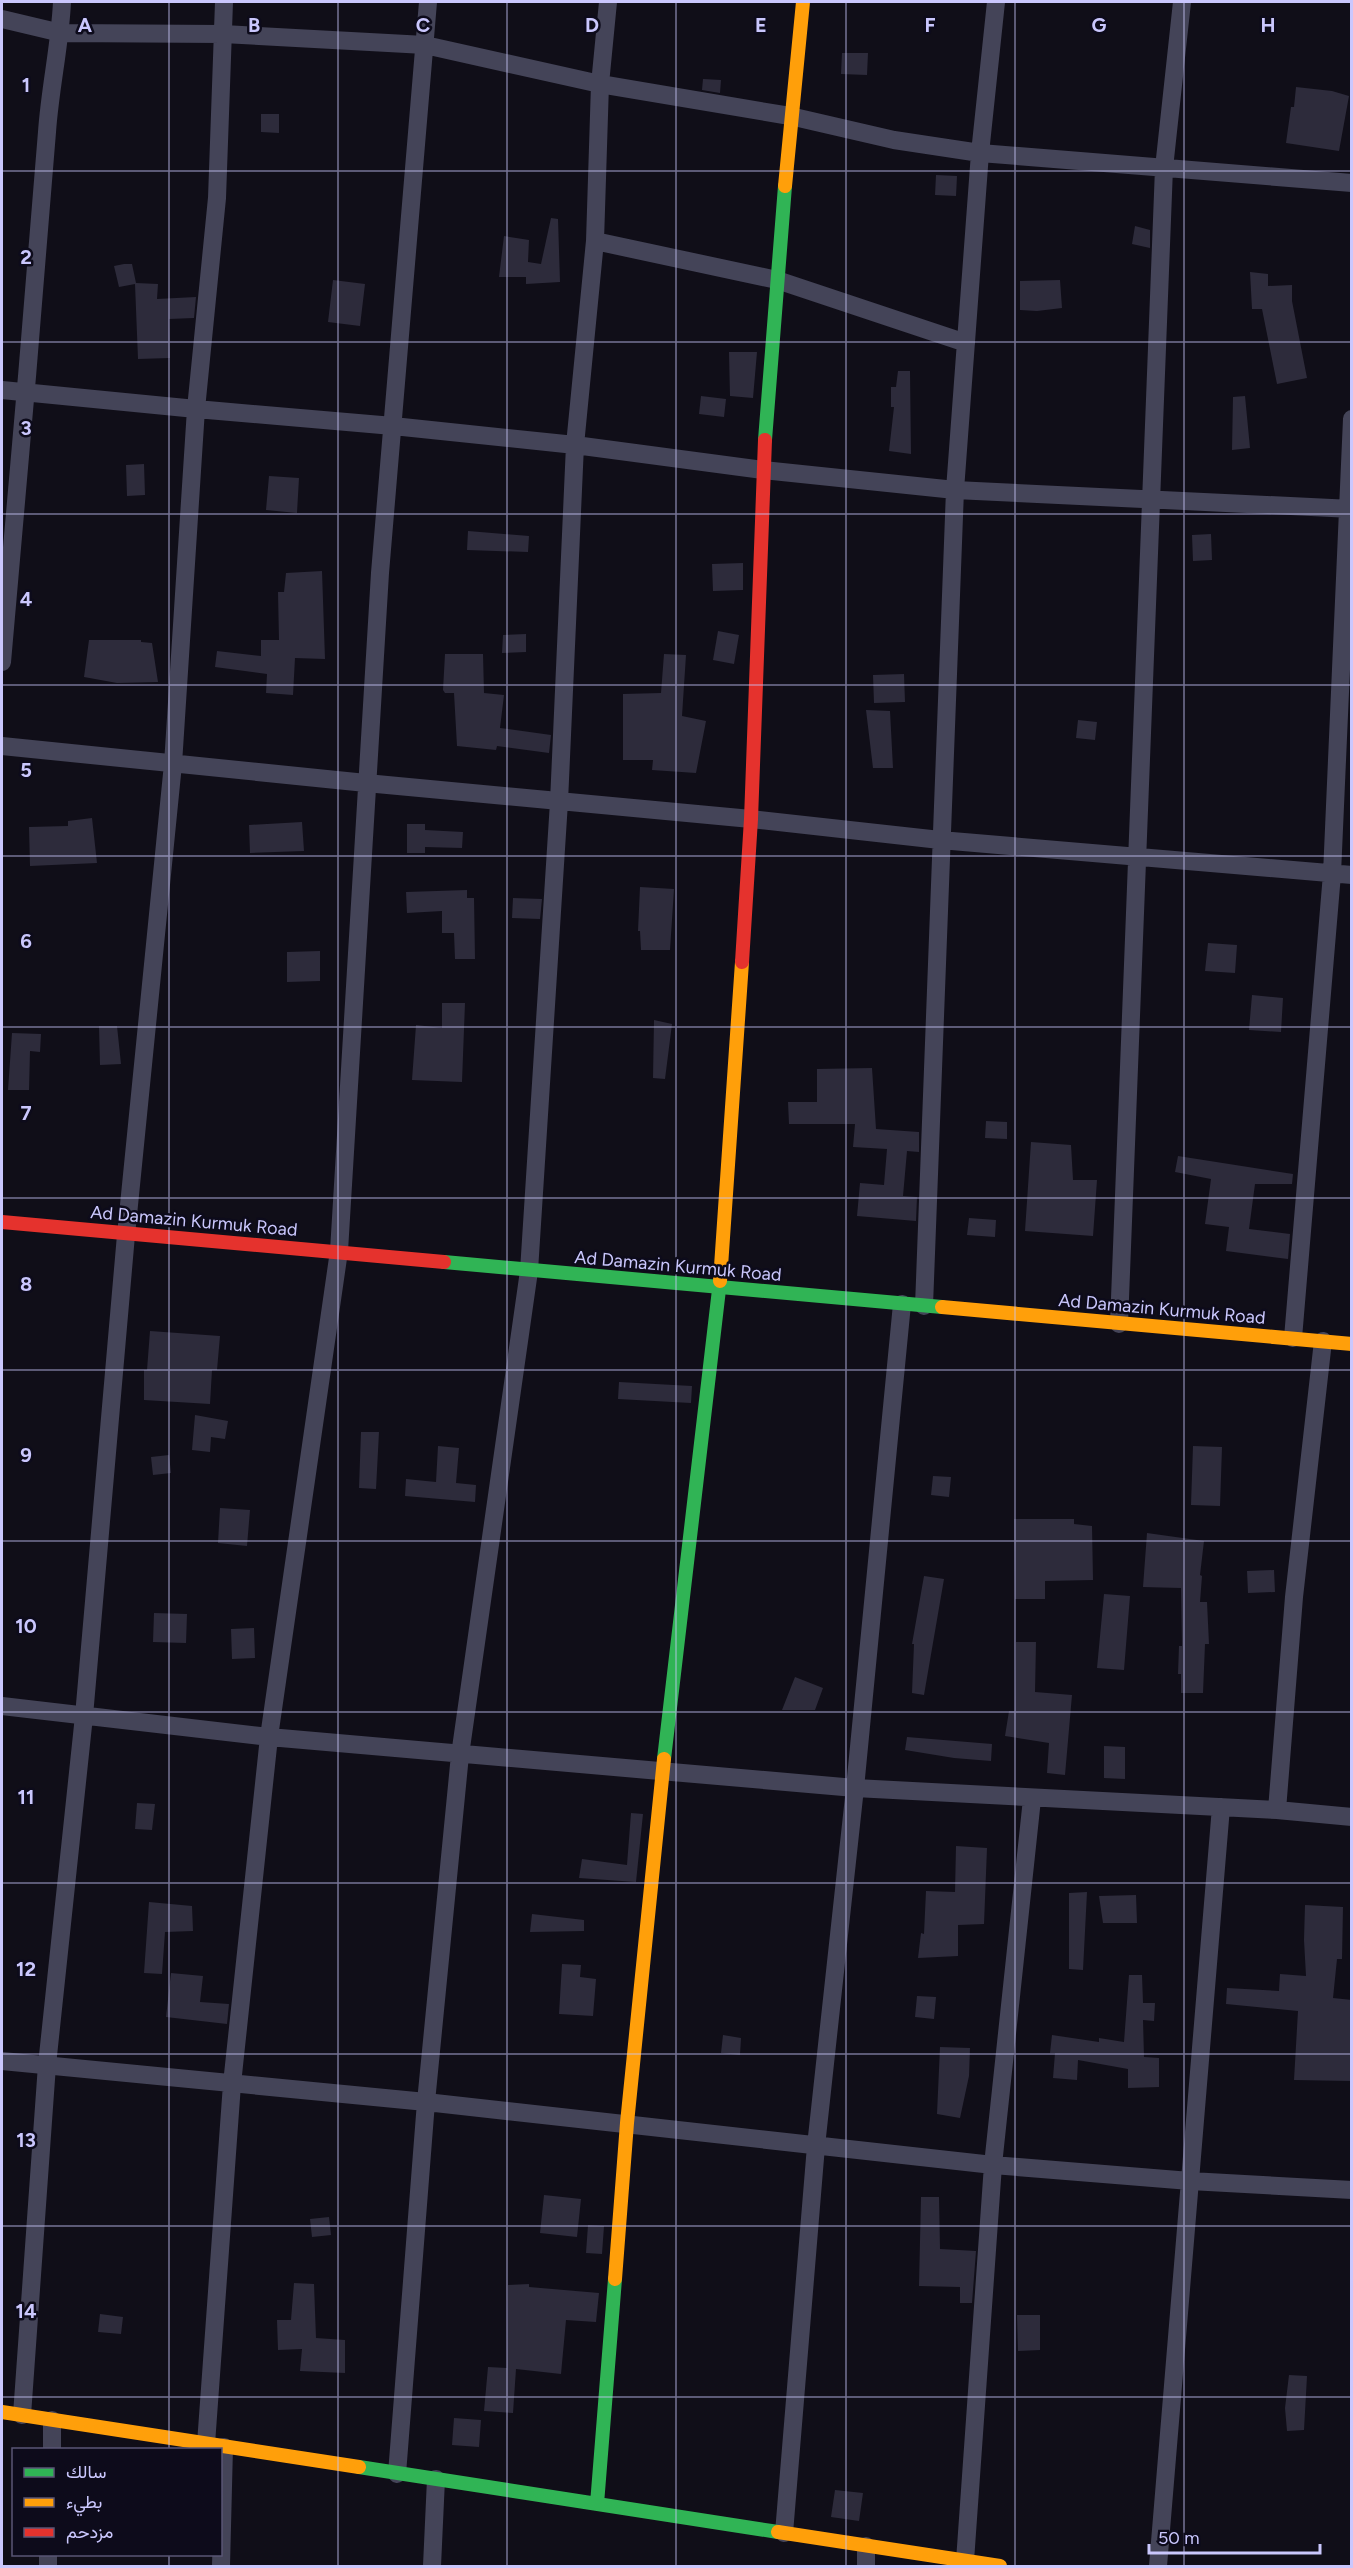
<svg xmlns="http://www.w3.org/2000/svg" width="1353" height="2568" font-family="Figtree,Vazirmatn,sans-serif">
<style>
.building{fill:#2d2b3b}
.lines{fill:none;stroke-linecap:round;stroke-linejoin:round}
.street{stroke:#444458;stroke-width:18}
.fast{stroke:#30b455;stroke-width:14}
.slow{stroke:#ff9f0a;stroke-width:14}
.jam{stroke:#e5322d;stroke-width:14}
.grid{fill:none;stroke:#cac7fd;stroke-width:1.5;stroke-opacity:0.55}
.labels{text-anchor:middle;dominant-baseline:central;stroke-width:5;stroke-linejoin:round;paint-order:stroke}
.street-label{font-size:18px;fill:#cac7fd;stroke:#0d0b1b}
.grid-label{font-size:20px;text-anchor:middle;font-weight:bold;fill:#cac7fd;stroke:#0d0b1b;stroke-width:5;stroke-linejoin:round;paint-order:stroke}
</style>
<rect width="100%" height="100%" fill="#100e18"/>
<path class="building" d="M842,53h26l-1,22 -26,-1z
M703,79l18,1 -1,13 -18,-3z
M1296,87l36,4 17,5 -10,55 -53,-8 5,-36h3z
M261,114h18v19l-18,-1z
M936,175l21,1 -1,20 -21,-1z
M551,218l7,1 2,63 -34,2v-7h-27l5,-41 25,4 -1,22 13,2z
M1135,226l15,4v18l-18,-4z
M124,264h8l4,19 22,1 -1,15 39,-2 -2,21 -25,1 1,39 -32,1 -3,-75 -16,3 -5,-21z
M1250,272l18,2v12l24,-1v16l15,77 -30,6 -15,-75h-10z
M333,280l32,4 -5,42 -32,-4z
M1060,280l2,28 -25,3 -17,-1v-29z
M729,352h28l-4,46 -23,-2z
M898,371h12l1,83 -22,-3 5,-44h-3v-20h5z
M701,396l25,3 -2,18 -25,-3z
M1245,396l5,52 -18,2 1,-53z
M144,464l1,31 -18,1 -1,-31z
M269,476l30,2 -2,35 -31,-3z
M468,531l61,5 -1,16 -61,-2z
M1211,534l1,26 -19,1 -1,-26z
M743,563v27l-30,1 -1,-27z
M322,571l3,88 -30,-1 -2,37 -27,-2 1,-19 -52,-7 2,-16 44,5v-16h18l-1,-48h6l2,-19z
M718,631l21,4 -5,29 -21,-4z
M526,634v18l-24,1 1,-18z
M89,640h52v2l11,1 6,39 -41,1 -33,-6z
M445,654h38l1,39 20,2 -4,33 51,7 -2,18 -52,-7 -1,4 -39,-4 -3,-53h-9l-2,-3z
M664,654l22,1 -4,61 24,5 -10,52 -44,-3 1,-10h-30v-66l38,-1z
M904,674l1,28 -31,1 -1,-28z
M866,710l24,1 3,57h-20z
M1078,720l19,2 -2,18 -19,-2z
M92,818l5,45 -67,3 -1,-39 39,-1v-5z
M302,822l2,29 -54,2 -1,-28z
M407,824h18v6l38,2 -1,16 -37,-1v6h-18z
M640,887l34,2 -4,61h-29l-1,-19h-2z
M467,890v8h7l1,61h-20l-1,-26h-12v-22l-35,2 -1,-21z
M513,898l29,1 -2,20 -28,-1z
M1208,943l29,2 -2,28 -30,-2z
M320,951v30l-33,1v-30z
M1252,995l31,3 -2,34 -32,-2z
M442,1003h23l-3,79 -50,-2 4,-55 26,3z
M654,1020l18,4 -7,55 -12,-1z
M99,1026h18l4,38 -21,1z
M12,1033l29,1 -1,18 -10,-1 -1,39h-21z
M872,1068l4,61 43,3v20l-12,-1 -4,45 14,1 -1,24 -59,-5 3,-33 24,2 3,-36 -34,-2 2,-23h-66l-1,-22h29v-33z
M986,1121l21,1v17l-22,-1z
M1031,1142l40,3 2,35h24l-4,56 -68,-5z
M1178,1156l115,18 -1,10h-37l-6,45 41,5 -2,25 -62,-8 3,-24 -24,-3 6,-45 -36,-7z
M969,1218l27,2 -1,17 -28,-2z
M150,1331l70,5 -3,34h-5l-2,34 -66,-4v-30h3z
M619,1382l73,4 -1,17 -73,-4z
M195,1415l33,6 -3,18 -14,-2 -1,15 -18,-2z
M361,1432h18l-3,57 -17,-1z
M438,1446l21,2 -3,35 20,2 -1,17 -70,-6 1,-17 30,3z
M1193,1446l29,1 -2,59 -29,-1z
M169,1455l2,18 -18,2 -2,-18z
M933,1476l18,1 -2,20 -18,-2z
M220,1508l30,2 -3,36 -29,-3z
M1014,1519h60v5l18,2 1,54 -48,1v18h-30z
M1147,1533l57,8 -4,34 2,1 -2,26h7l2,42h-4l-2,49h-22v-19h-3l1,-28h3l-1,-58 -38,-1z
M1274,1570l1,22 -27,1 -1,-22z
M924,1576l20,3 -20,116 -12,-2 2,-49h-2z
M1104,1594l26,2 -6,74 -27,-2z
M154,1613l33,1 -1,29 -33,-1z
M254,1628l1,30 -23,1 -1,-30z
M1016,1642h20l-1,50 37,3 -7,80 -18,-2 2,-30 -44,-7 4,-25h6z
M795,1677l28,11 -8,22h-33z
M907,1737l85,7 -1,17 -37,-3 -49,-8z
M1104,1746l21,1v32l-21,-1z
M137,1803l18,1 -3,26 -17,-1z
M631,1813l12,1 -7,68 -57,-4 3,-19 45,6z
M956,1846l31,2 -3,76 -26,1v31l-40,2 3,-25 3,1 2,-43 29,1z
M1087,1892l-4,78 -14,-1v-76z
M1136,1895l1,28h-34l-4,-27z
M149,1902l43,4 1,25 -28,1 -3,42 -18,-1z
M1305,1905l38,2 -1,52h-5l-4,39 19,2v81l-58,-1 4,-69 -72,-7 1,-16 52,3 1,-17 26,2 -2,-36z
M532,1914l52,6v11l-54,1z
M562,1964l19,1 -1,12 16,2 -3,37 -34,-2z
M171,1973l32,3 -3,26 29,2 -2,20 -61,-7z
M1129,1975h13l1,28h12l-1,18 -11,-1 1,37 15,1v29l-31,1v-19l-50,-9 -1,20 -24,-2 2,-25h-5l2,-18 47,7v-4l25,4z
M917,1996l19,1 -2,22 -19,-2z
M723,2035l18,3 -1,17 -19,-2z
M940,2047l30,1 -1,28 -9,42 -23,-4z
M544,2195l37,4 -4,38 -37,-4z
M921,2197h18l1,52 36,2 -4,52h-12v-16l-41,-1z
M329,2217l2,18 -19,2 -2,-18z
M588,2225l16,1 -2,28 -16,-1z
M294,2283l20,1 2,54 29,2v33l-45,-2 2,-22 -24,1 -1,-30h14z
M529,2284v3l70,6 -3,29 -30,-2 -5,54 -45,-5 -3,44 -29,-2 4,-44 19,1 1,-83z
M100,2314l23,3 -2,17 -23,-2z
M1017,2315h23v35l-22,1z
M1289,2375l18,1 -3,54 -17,1 -2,-23z
M454,2418l27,2 -2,27 -27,-2z
M835,2490l28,3 -4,28 -28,-4z"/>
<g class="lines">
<path class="street" d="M2,19l59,14 162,1 202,11 175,39 190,32 104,24 86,13 372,30
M595,241l182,39 189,63
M2,390l194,19 197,17 182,19 188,25 192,20 397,19
M2,662c16,-177 31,-353 45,-530 3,-44 13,-87 15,-130
M2,746l364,37 385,36 189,21 412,35
M924,1306l31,-816 25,-337 16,-151
M1119,1324l45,-1156 18,-166
M1293,1338l39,-464 20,-455
M1323,1341l-29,256 -17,213 75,7
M2,1706l267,31 586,51 422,22
M2,2061l424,41 567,63 197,16 162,9
M22,2415l25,-350 37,-349 42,-481 47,-471 23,-355 21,-211 7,-196
M206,2444l26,-360 37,-347 70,-486 41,-678 48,-571
M52,2450v-30
M397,2474l29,-372 34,-347 69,-484 30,-469 16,-357 20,-204 5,-157 8,-82
M784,2533l32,-387 39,-358 47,-484
M866,2546v20
M965,2561l28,-396 39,-366
M48,2566v-12
M221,2566l3,-119
M432,2566l4,-87
M1158,2566l63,-759"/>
<path class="fast" d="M765,440l20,-254
M444,1262l498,45
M664,1759l56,-478
M359,2467l419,65
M597,2504l18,-225"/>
<path class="slow" d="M785,186l18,-184
M720,1281l22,-319
M942,1307l410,37
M615,2279l12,-156 37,-364
M2,2412l357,55
M778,2532l222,34"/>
<path class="jam" d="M742,962l9,-143 14,-379
M2,1222l442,40"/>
</g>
<path class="grid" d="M169,2v2448M338,2v2564M507,2v2564M676,2v2564M846,2v2564M1015,2v2564M1184,2v2564M2,171h1350M2,342h1350M2,514h1350M2,685h1350M2,856h1350M2,1027h1350M2,1198h1350M2,1370h1350M2,1541h1350M2,1712h1350M2,1883h1350M2,2054h1350M2,2226h1350M2,2397h1350M169,2554v12"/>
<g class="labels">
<g class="street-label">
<text transform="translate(194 1221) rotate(5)">Ad Damazin Kurmuk Road</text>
<text transform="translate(678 1266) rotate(5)">Ad Damazin Kurmuk Road</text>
<text transform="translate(1162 1309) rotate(5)">Ad Damazin Kurmuk Road</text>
</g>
</g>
<g class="grid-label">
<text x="85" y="32">A</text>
<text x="254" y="32">B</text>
<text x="423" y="32">C</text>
<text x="592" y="32">D</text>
<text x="761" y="32">E</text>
<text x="930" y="32">F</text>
<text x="1099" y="32">G</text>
<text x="1268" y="32">H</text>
<text x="26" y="92">1</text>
<text x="26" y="264">2</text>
<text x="26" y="435">3</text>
<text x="26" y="606">4</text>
<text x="26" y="777">5</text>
<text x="26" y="948">6</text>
<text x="26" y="1120">7</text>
<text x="26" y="1291">8</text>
<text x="26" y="1462">9</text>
<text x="26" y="1633">10</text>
<text x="26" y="1804">11</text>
<text x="26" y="1976">12</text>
<text x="26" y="2147">13</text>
<text x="26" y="2318">14</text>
</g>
<rect width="1353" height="2568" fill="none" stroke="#cac7fd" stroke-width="6"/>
<rect x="12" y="2448" width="210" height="108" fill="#0d0b1b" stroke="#595675" stroke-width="1.5"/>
<rect x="24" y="2468" width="30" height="9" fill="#30b455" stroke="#595675" stroke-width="1.5"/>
<text x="66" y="2478" font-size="18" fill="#cac7fd">سالك</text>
<rect x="24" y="2498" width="30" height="9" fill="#ff9f0a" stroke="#595675" stroke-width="1.5"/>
<text x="66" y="2508" font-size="18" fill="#cac7fd">بطيء</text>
<rect x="24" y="2528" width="30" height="9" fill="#e5322d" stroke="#595675" stroke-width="1.5"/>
<text x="66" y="2538" font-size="18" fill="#cac7fd">مزدحم</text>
<path d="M1149 2544v9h171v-9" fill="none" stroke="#cac7fd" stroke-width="3"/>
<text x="1158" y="2544" font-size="18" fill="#cac7fd" stroke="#0d0b1b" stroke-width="4.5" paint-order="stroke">50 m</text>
</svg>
